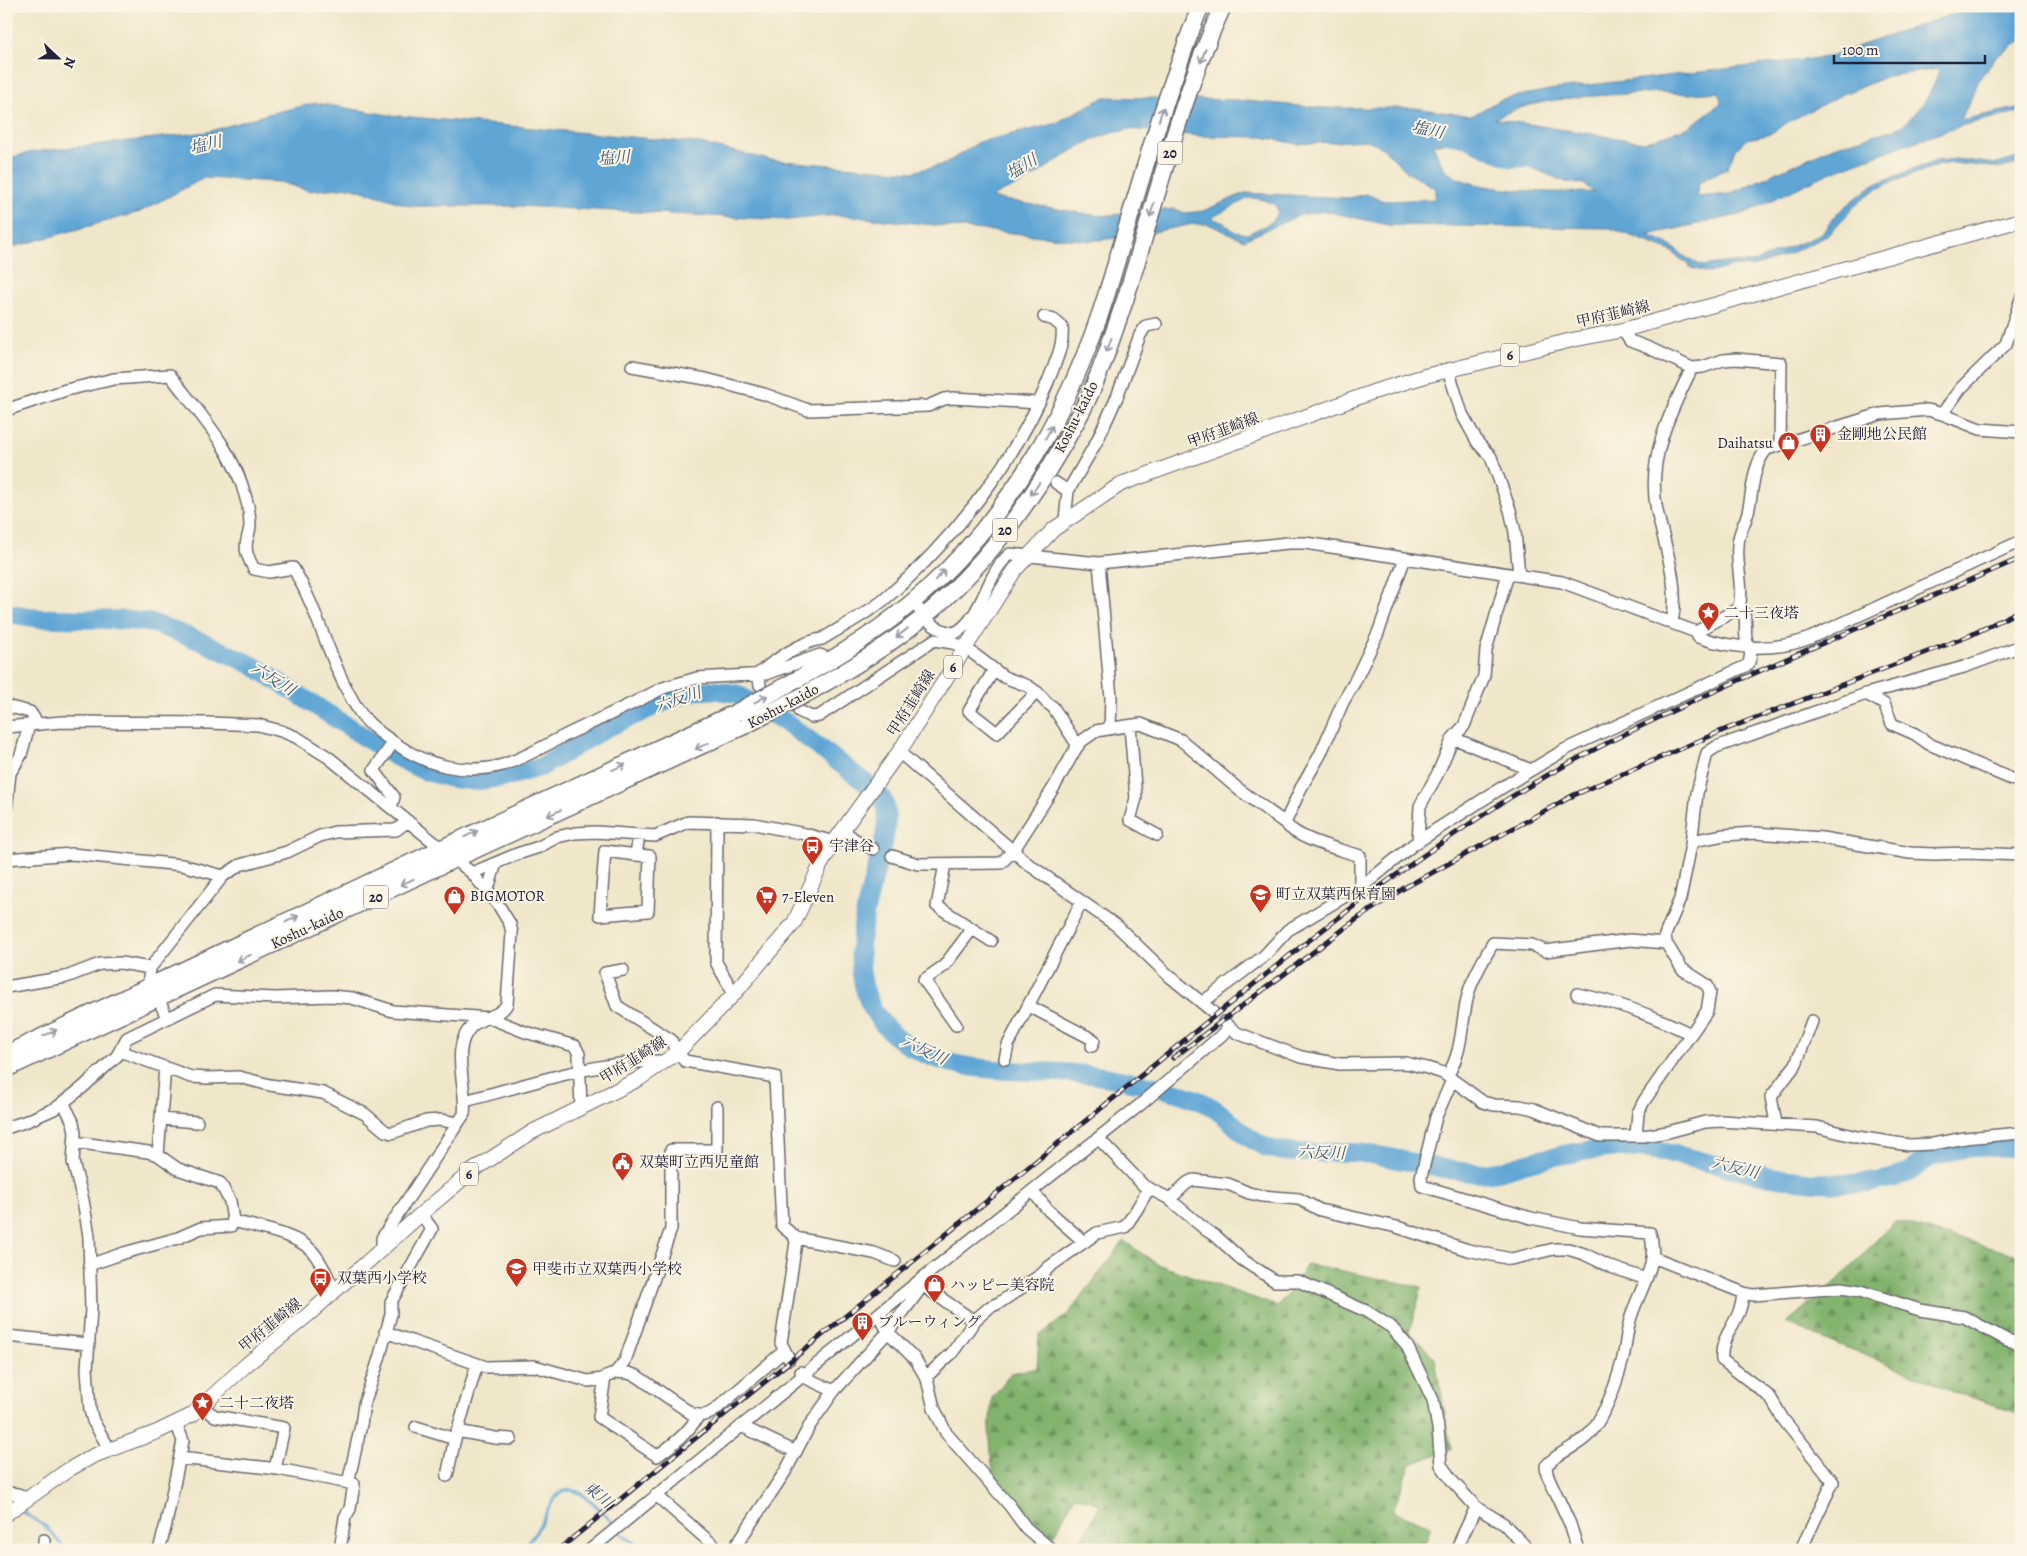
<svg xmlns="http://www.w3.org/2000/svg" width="2027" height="1556" font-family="Alegreya,'Noto Serif JP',serif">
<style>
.forest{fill:url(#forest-firs);stroke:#526b54}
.water{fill:#5fa6d5;stroke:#406488;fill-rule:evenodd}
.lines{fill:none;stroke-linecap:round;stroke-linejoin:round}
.stream{stroke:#5fa6d5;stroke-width:3}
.river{stroke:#5fa6d5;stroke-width:19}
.minor-casing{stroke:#6a676d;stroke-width:14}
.major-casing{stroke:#6a676d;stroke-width:16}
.highway-casing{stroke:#6a676d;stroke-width:19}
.minor{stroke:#fff;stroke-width:11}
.major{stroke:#fff;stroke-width:14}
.highway{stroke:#fff;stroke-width:16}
.rail-casing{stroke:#22223b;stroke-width:5}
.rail{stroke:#fcf5e5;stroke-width:3;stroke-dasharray:9;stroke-linecap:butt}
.highway-bridge-casing{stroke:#6a676d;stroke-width:19;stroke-linecap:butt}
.highway-bridge{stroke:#fff;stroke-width:16}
.oneway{stroke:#9c9ca7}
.labels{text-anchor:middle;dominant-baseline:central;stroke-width:4;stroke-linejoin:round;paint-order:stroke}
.shield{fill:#fcf5e5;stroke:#63616e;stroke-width:1}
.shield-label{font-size:14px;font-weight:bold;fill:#22223b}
.street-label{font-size:15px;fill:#22223b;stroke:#fcf5e5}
.poi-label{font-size:15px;fill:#22223b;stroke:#fcf5e5;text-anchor:start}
.water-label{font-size:16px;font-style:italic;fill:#3a5779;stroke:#fcf5e5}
</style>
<defs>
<pattern id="forest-firs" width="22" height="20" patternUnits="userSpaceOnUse" patternTransform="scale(1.25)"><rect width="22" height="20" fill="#83b46e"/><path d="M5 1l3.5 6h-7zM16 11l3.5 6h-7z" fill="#6b925c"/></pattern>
</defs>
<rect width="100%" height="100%" fill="#fcf5e5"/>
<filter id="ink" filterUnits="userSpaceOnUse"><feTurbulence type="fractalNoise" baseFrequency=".02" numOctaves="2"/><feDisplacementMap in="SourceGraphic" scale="10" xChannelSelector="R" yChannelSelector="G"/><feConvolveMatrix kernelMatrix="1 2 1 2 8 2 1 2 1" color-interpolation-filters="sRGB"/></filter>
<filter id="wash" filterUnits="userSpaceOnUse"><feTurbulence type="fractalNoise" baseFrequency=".0096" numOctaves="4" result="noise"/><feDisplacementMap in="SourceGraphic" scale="20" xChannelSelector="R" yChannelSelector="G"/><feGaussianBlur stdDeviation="1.12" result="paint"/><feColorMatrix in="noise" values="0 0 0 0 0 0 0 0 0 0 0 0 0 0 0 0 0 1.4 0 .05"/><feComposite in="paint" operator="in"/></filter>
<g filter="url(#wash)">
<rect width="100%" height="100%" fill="#f0e7ca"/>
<path class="forest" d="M1895,1221l126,35v158l-66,-22 -169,-69 48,-39z
M1124,1241l33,23 120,42 17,-19 13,-23 115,23 -13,45 26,26 16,91 -40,15 -18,47 38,15 -8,24h-344l-2,-1 23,-45 -26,-8 -20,41 -23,-14 -38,-48 -4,-46 3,-31 19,-25 26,-5 2,-32 29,-22z"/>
<path class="water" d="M1991,6h30v35l-24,15 -17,22 -19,42 60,-13v4l-57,14 -77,26 -60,23 -84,40 -95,21 19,8 20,15 15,8 29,-4 20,1 71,-29 13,-19 39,-31 62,-23 20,-2 41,5 24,-7v6l-19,5 -50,-5 -16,3 -49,18 -15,8 -18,15 -27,29 -45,21 -30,10 -17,-1 -27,7 -16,-5 -21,-17 -61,-23 -222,-3 -63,-14 -25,4 -56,25 -36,-16h-15l-59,12 -44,5 -254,-26 -49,5 -267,-14h-109l-61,-19 -41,4 -29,-9 -76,-4 -64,34 -134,37v-90l26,-7 175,-20 61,-18 48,-11 73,12 308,28 74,17 141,12 33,-8 34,-22 75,-18 51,-27 130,3 88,8h92l56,8 31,-17 53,-10 272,-32 123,-42zM1939,69c-4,21 -23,48 -41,59l-65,19 -104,47 -33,3 3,-14 11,-7 17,-7 8,-19 12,-11 21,-4 22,-14 51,-26 47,-19zM1660,92l30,2 29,-2 2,11 -32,24 -45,15 -149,-23c41,-25 117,-23 165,-27zM1130,129l69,7 64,1 34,7 71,-4 16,9 23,23 28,16v11l-51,2 -18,-7 -17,4 -104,-5 -42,18 -17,2 -12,-4 -74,7 -108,-18c4,-5 23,-11 31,-15 24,-14 51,-37 77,-46 9,-4 20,-5 30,-8zM1447,142l46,1 17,8 15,13 12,6 29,12 18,2 10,8c-31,1 -123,1 -146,-20 -7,-6 -11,-19 -15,-27zM1249,198l12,1 11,4 5,4 1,6 -8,10 -23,11 -12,-2 -12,-10 -12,-4z"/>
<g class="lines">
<path class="stream" d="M20,1510l26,17 20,23
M519,1550c22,-16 22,-34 37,-53 21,-26 56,29 71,41 6,5 16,8 24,12"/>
<path class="river" d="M1452,135l12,2 47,21h32
M6,613l32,5 85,2 30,3 52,20 47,22 142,91 28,14 28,8 23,3 34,-4 34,-10 63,-38 67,-30 24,-8 20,-1 22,4 50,29 89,68c3,4 7,7 8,12 7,19 -3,51 -9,70 -14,49 -28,108 8,151 53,62 152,40 224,53 32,6 74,13 103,29 21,12 35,34 58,42 30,9 62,2 93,5 38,5 75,16 113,20 20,2 37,-6 56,-11 32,-8 66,-15 99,-14 29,0 57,10 85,16 49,12 98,22 149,19 13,-1 30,-4 42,-9 6,-2 12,-8 18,-12 7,-5 17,-8 26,-10 22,-7 49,-5 72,-4"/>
</g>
</g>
<g filter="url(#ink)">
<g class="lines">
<defs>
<path id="minor" d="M1623,330l7,11 19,7 43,20 11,-1 20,-7 13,-1 45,4 -1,82
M632,366l74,13 58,15 44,16 120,-4 16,-7 9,-1 86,5
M1448,369l14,45 16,29 13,14 19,53 5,22 4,43
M6,410l60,-20 48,-11 56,-4c28,37 63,74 75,120 3,9 5,20 5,30 0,5 -2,10 -3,15 -3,11 2,19 7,29l15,3 24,-4c27,45 37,98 66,143 9,14 24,24 37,33 31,22 69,31 107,21 22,-7 44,-21 65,-31 32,-15 64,-30 95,-46l34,-10 69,-4 54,-19 11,5
M1942,414l38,15 41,3
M1056,483l12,8
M1065,520l3,-29 29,-50 20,-44 23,-62 6,-9 10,-2
M1099,563l12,135 -1,31
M912,601c14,16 20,30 43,32 29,-16 30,-59 55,-79l89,9 189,-20h17l257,39 134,50 2,5c36,12 76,15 112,1l211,-97
M1672,623c8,-39 -7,-75 -15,-112 -11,-51 13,-99 35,-143
M1696,632l43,-24c5,-22 -3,-41 -1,-62 0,-13 7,-22 10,-34 5,-20 4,-47 19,-63l113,-35 48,-4 14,4 19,-26 45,-44 15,-45
M994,670l-25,41 28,22 40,-41
M760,685l-2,-11c15,-13 44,-33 64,-35 21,-13 45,-25 64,-41 66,-56 135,-144 165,-224 6,-16 13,-30 11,-47l-8,-7 -10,-3
M1866,694l18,10 8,20 23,10 14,10 92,39
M6,706l24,6 8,12
M799,711l12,6 8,-1 115,-76 19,3 13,5 38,29 24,9 10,7 9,10 6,4 25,39
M1130,726l6,72 -6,22 27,15
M6,727l56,-5 148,1 48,2 23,6 15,6 32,20 144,116 27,33 11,18 2,9 -5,71c-8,14 -25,12 -35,22 -23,22 -4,61 -8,88l-82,124v11
M1453,738l78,32
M899,752l129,112 89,62 51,49 44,36
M391,807l3,-10 -20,-27 19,-27
M6,811l4,-38 11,-18 8,-30
M717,822l-1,140 18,32
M1285,823l16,-35 19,-33 23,-53 11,-19 24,-50 27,-75
M843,830l11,9 19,10
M1418,842l2,-36 18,-33 15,-35 11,-12 20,-50 2,-26 22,-76
M1691,845l6,-52 10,-40 9,-6 150,-53 98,-27 57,-21
M636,855l-31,-4 -5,64 48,-4 2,-55 -14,-1 3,-20
M892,856l26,8 83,-1 12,-12 41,-64 25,-44 17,-12 24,-4 21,-3 40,16 56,48 48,35c13,17 54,26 75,33v31
M6,859l66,-5 110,11 41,11
M945,864l-8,42 54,35
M472,873l45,-19 22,-7 18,-10 18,-4 21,-1 59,4 33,-14 66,2 51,10 29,8
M487,892l9,-29
M623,970l-18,3 12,33 54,34 6,13 8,8 90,16 7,149 12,10 2,6 -15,101 8,16
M6,987l60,-10 34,-13 21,-1 29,5
M1577,994c41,8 77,22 114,40
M1203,1002l61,-46 24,-26 76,-45 50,-41 84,-54 68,-41 182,-84c6,-15 0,-15 -2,-27 -2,-11 3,-22 -7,-30
M1029,1006l65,34 -2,6
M167,1018l-18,-40 1,-10 73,-92 17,-11 47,-13 33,-16 15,-4 61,-2 12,-9
M1224,1022l13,11 64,24 39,7 66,-1 21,5 16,5 40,29 11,3 26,1 14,3 66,27h43l25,-4 37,-10 16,-1 96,6 40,10 52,8 24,-1 32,-6 56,-5
M956,1025l-32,-45 20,-14 28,-37
M120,1051l71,26 17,1 31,-1 31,8 53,8 42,21 20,17 7,2 34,-12 15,-1 16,3
M1005,1059l3,-14 73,-142
M1447,1076c18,-27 13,-58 23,-88 6,-16 15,-31 23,-45l39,2 13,6 85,-11 36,3
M1452,1080l-16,37 -15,60 1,9 109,32 49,10 70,5c10,30 -11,57 -19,84 -5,15 -5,31 -9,45 -6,23 -17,51 -31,70 -13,16 -33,19 -45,34l1,8 23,50 8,26
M465,1101c65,-17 133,-41 201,-40
M63,1102l10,20 2,10 -2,30 10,38 6,36 2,73 -4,60 3,41 3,11 17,29
M161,1119l36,3
M1776,1123l-5,-26 25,-33 16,-43
M6,1128l21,-7 29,-13 26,-20 35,-32 10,-18 88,-43 60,3 56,-2 21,2 41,13 97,7 35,14 50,14 4,8 2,54
M1636,1136l2,-23 6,-12 63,-90 3,-19 -3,-7 -25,-16 -16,-26 -1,-8 15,-36 11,-54 6,-5 27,-5 31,-2 67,5 88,15 24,1 35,-1 52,2
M1098,1138l46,48 24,12 38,32 12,8 23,21 34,22h23l68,30 25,16 15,17 27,56 5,28 3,37 12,17 23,25 28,17 25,26
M74,1142l74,10 10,3 20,14 42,14 10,18 3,20c22,6 64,13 79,30 10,11 16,27 23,40
M158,1155l7,-88
M1032,1191l17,20 35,31
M1170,1199l17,-16 6,-3 35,4 21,9 13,3 37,3 21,11 77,17 71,23 43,9 43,-10h14l16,5 27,13 35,12
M795,1238l79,15 21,8
M1653,1257l91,36 9,2 89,-7 18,3 60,19 44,7 43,23 14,4
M89,1265l35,-12 54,-15 23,-10 30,-2 2,-5
M919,1283l55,38
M1744,1293c-2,5 -2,11 -4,16 -6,19 -20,29 -18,51l48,37 13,22 50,63 -30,63 3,5
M879,1314l9,18 27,27 12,20 7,29 12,25 64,73 16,22 26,22
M385,1332l101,35 48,-1 54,15 15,-2 13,-7 9,-11 46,-132v-79h46v-43
M6,1336l82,8
M616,1372l12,1 9,3 55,38c10,2 15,2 23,-4l69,-59
M801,1372l5,6 28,13
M605,1377l-6,40 58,39c17,-12 31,-23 42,-41
M926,1377l26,-24 24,-34 14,-12 9,-4 43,-29 7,-7 48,-34 28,-6 12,-18 12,-21
M202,1407l13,9 69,12 -9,41
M741,1426l55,26
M416,1427l39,12
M457,1431l38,7 16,1
M180,1458l98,11 76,15 -4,25 -5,8 -5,33
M447,1476l7,-33 23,-79
M348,1483l13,-58 3,-21 15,-45 12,-45v-12l41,-73 -11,-15
M6,1493l12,1 9,5
M656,1495l63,55
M44,1540v10
M159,1550l7,-26 17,-83 -7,-18
M590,1550l330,-270 221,-176 89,-76
M733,1550l52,-78 25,-47 24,-34 54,-59 30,-40 2,-12
M1456,1550l20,-43"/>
<path id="major" d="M6,1514l62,-44 25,-14 64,-24 35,-17 54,-50 63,-51 112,-100 51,-43 60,-39 107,-53 38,-26 57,-59 60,-71 26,-57 14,-24 65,-90 116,-182 39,-41 67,-45 252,-92 52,-16 147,-36 51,-10 398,-110"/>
<path id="highway" d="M787,685c48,-26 96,-56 137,-93 88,-79 148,-187 183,-299 24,-77 44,-154 72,-229 7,-19 13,-39 22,-58
M804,695c45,-25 90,-52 129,-86 58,-50 108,-122 144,-189 21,-37 34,-80 48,-120 31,-97 55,-202 98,-294
M6,1054l436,-206 293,-135
M6,1069l449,-210 291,-134"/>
</defs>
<use href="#minor" class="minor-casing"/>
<use href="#major" class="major-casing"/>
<use href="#highway" class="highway-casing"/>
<use href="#minor" class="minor"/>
<use href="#major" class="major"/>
<use href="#highway" class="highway"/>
<defs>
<path id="rail" d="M1173,1058l184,-139 47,-31 170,-93 150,-65 245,-94 52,-26
M558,1550c173,-142 347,-282 520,-423 141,-114 279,-233 433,-330 69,-43 141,-77 215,-111 97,-44 196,-85 295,-128"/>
</defs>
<use href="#rail" class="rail-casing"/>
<use href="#rail" class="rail"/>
<defs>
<path id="highway-bridge" d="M735,713l52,-28
M746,725l58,-30"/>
</defs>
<use href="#highway-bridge" class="highway-bridge-casing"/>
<use href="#highway-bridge" class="highway-bridge"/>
</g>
<defs><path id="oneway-shaft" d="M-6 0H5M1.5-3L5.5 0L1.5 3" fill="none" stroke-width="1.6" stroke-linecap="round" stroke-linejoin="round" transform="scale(1.25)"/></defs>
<g class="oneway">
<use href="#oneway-shaft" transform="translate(1203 56) rotate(110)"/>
<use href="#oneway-shaft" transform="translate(1161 114) rotate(-72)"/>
<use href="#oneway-shaft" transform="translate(1152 210) rotate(107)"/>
<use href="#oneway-shaft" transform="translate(1109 345) rotate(109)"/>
<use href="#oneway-shaft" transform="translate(1049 432) rotate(-61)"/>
<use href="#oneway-shaft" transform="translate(1035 489) rotate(125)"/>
<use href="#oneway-shaft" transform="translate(940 575) rotate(-46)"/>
<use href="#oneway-shaft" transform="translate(902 633) rotate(142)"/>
<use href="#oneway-shaft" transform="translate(761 699) rotate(-29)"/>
<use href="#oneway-shaft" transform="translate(702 746) rotate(155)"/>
<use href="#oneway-shaft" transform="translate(619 767) rotate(-25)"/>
<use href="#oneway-shaft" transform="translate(554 813) rotate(155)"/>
<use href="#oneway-shaft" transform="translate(471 834) rotate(-25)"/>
<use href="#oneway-shaft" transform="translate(407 882) rotate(155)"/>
<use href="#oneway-shaft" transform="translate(292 919) rotate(-26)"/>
<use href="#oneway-shaft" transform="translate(244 958) rotate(155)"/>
<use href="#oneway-shaft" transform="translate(50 1033) rotate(-25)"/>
</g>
</g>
<defs>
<symbol id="building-pin" viewBox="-11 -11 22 30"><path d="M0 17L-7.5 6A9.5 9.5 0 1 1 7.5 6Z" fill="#c8321e" stroke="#fcf5e5"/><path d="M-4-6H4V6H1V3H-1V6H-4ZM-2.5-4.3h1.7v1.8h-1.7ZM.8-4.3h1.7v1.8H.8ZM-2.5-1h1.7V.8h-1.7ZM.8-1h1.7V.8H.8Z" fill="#fff"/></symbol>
<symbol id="shop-pin" viewBox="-11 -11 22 30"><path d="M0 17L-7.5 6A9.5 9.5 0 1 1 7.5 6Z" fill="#c8321e" stroke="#fcf5e5"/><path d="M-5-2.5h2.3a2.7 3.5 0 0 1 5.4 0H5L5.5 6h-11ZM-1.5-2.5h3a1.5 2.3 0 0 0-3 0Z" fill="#fff"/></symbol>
<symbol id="sight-pin" viewBox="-11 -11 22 30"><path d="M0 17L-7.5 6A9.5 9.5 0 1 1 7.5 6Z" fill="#c8321e" stroke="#fcf5e5"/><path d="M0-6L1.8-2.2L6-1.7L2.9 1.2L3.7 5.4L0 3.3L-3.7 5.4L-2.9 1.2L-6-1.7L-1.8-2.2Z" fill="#fff"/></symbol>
<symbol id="bus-pin" viewBox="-11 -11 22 30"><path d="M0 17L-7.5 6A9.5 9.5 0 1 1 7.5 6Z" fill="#c8321e" stroke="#fcf5e5"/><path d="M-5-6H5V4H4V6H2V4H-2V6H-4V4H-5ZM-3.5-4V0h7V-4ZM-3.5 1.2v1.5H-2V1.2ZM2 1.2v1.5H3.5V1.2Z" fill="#fff"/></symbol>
<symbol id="school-pin" viewBox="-11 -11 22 30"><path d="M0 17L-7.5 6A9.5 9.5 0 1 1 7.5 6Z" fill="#c8321e" stroke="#fcf5e5"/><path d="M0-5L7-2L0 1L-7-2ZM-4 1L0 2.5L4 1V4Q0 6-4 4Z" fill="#fff"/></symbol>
<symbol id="supermarket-pin" viewBox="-11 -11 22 30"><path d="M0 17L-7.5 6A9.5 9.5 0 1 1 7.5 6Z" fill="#c8321e" stroke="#fcf5e5"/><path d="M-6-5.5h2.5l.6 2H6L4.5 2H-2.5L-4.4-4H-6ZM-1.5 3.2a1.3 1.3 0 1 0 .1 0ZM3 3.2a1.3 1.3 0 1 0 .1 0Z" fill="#fff"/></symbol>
<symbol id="civic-pin" viewBox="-11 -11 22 30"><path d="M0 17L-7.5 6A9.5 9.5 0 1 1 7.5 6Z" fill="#c8321e" stroke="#fcf5e5"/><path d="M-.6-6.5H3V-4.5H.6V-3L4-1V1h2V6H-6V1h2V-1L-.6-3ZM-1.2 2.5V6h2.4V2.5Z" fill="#fff"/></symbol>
</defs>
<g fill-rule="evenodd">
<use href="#building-pin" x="1808" y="422" width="25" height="34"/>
<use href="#shop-pin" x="1776" y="430" width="25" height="34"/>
<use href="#sight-pin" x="1696" y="600" width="25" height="34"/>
<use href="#bus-pin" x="800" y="834" width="25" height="34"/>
<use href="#school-pin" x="1248" y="882" width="25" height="34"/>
<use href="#shop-pin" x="442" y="884" width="25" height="34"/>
<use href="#supermarket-pin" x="754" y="884" width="25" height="34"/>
<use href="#civic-pin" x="610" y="1150" width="25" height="34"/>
<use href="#school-pin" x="504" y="1256" width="25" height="34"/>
<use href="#bus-pin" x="308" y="1266" width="25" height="34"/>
<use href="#shop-pin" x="922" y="1272" width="25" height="34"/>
<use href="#building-pin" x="850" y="1310" width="25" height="34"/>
<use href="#sight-pin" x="190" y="1390" width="25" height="34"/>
</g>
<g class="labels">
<g class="shield">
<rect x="1157.5" y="141.5" width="25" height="23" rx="4"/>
<rect x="1501" y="343.5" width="18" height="23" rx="4"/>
<rect x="992.5" y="518.5" width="25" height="23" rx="4"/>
<rect x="944" y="655.5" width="18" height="23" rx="4"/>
<rect x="363.5" y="885.5" width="25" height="23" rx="4"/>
<rect x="460" y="1162.5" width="18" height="23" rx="4"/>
</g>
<g class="shield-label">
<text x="1170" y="153">20</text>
<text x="1510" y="355">6</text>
<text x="1005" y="530">20</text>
<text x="953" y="667">6</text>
<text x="376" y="897">20</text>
<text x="469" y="1174">6</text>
</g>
<g class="street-label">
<text transform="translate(1613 314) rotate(-13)">甲府韮崎線</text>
<text transform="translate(1076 417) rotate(-63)">Koshu-kaido</text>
<text transform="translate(1223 430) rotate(-20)">甲府韮崎線</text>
<text transform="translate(911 703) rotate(-58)">甲府韮崎線</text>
<text transform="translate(783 706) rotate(-28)">Koshu-kaido</text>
<text transform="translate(307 928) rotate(-25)">Koshu-kaido</text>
<text transform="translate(633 1060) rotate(-32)">甲府韮崎線</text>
<text transform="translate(270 1325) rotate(-39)">甲府韮崎線</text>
</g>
<g class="poi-label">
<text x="1837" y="434">金剛地公民館</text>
<text x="1773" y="443" text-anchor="end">Daihatsu</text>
<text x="1724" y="613">二十三夜塔</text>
<text x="829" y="846">宇津谷</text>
<text x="1276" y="894">町立双葉西保育園</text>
<text x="470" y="896">BIGMOTOR</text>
<text x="782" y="897">7-Eleven</text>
<text x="639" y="1162">双葉町立西児童館</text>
<text x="532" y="1269">甲斐市立双葉西小学校</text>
<text x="337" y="1278">双葉西小学校</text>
<text x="950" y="1285">ハッピー美容院</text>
<text x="878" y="1322">ブルーウィング</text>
<text x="219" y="1403">二十二夜塔</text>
</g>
<g class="water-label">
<text transform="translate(1428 130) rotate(12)">塩川</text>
<text transform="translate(206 145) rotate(-13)">塩川</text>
<text transform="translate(614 158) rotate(-5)">塩川</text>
<text transform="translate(1022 167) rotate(-32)">塩川</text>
<text transform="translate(273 679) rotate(32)">六反川</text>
<text transform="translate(678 700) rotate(-19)">六反川</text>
<text transform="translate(924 1050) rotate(25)">六反川</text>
<text transform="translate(1321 1153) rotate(1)">六反川</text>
<text transform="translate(1735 1168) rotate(13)">六反川</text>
<text transform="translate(598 1495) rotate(39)">東川</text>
</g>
</g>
<rect width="2027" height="1556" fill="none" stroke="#fcf5e5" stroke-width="25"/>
<g transform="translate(58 58) rotate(112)" stroke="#fcf5e5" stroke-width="4" paint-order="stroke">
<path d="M0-4L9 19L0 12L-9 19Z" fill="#22223b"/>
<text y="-8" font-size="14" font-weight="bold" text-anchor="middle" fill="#22223b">N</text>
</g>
<path d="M1834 55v8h151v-8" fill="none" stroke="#22223b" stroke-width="2.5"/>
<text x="1842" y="55" font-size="15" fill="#22223b" stroke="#fcf5e5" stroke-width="4" paint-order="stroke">100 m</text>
</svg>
